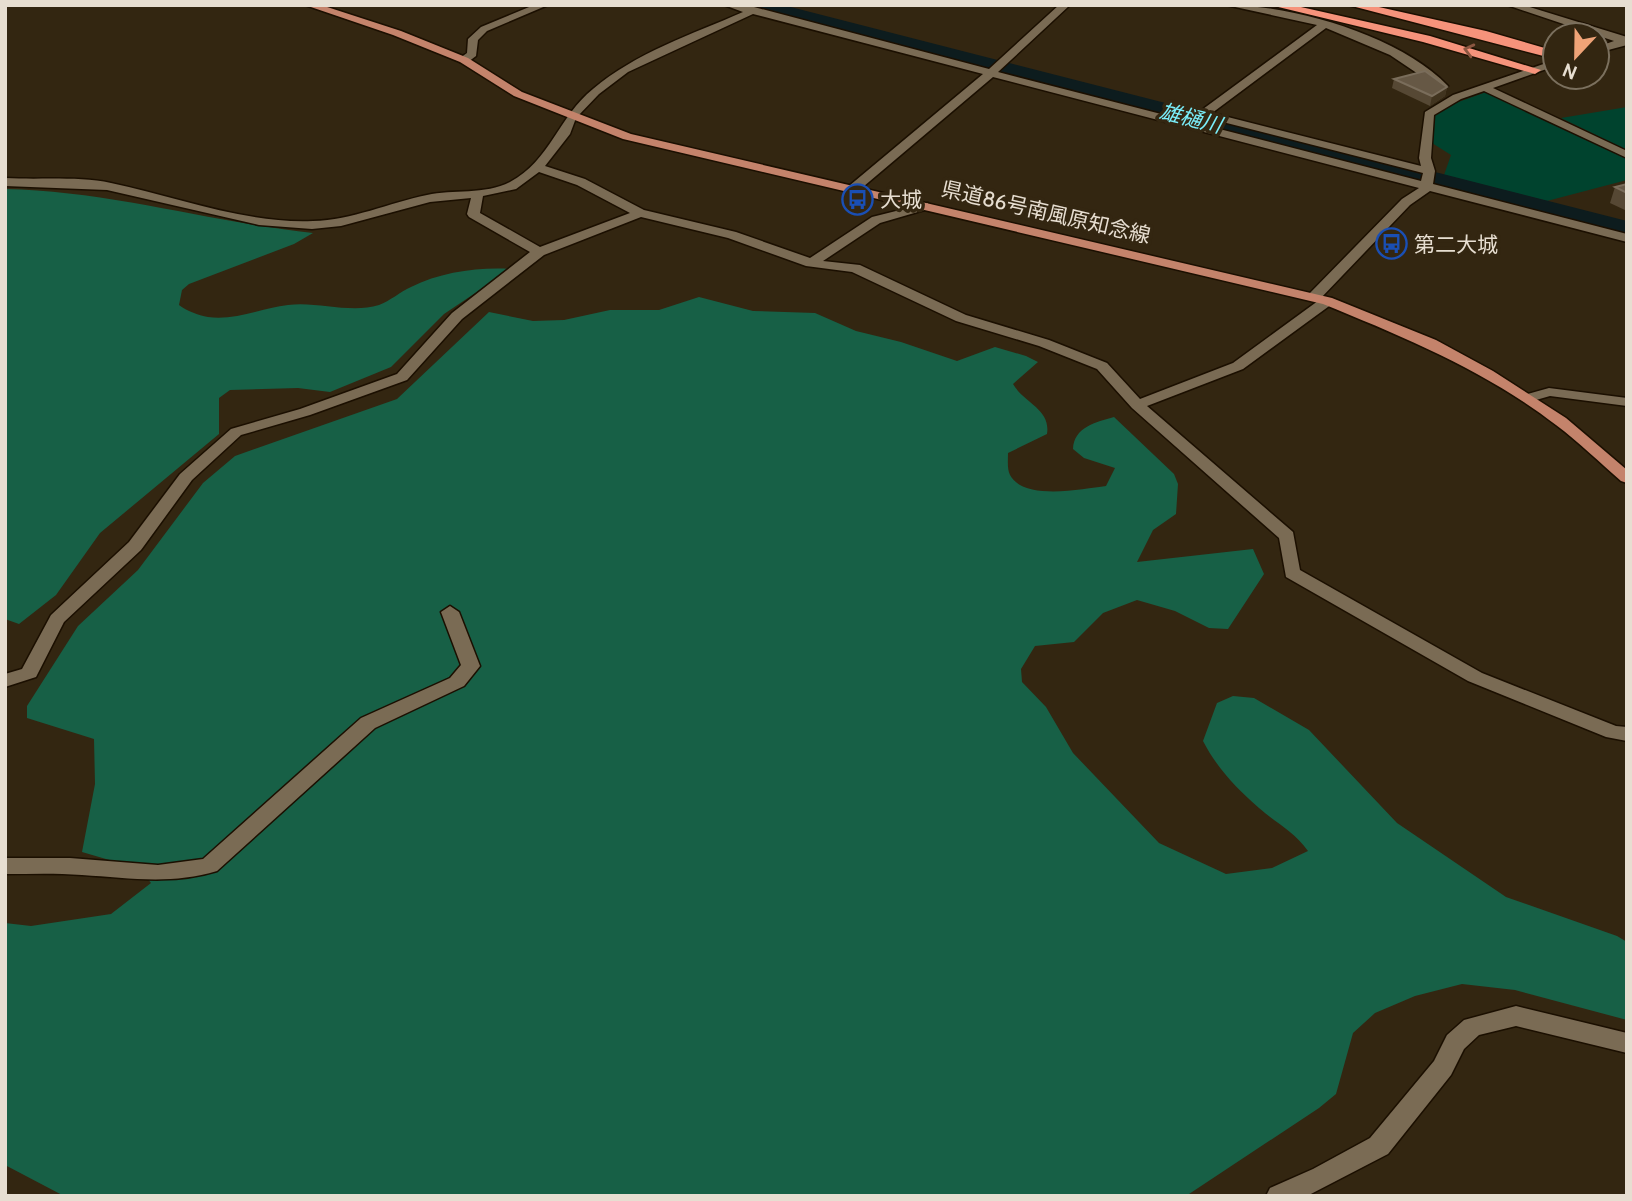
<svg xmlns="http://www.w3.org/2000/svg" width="1632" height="1201" font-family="Cabin,'Noto Sans JP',sans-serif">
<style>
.green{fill:#00432e}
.forest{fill:#176046}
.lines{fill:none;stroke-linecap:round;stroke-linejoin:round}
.river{fill:#0d1c1e;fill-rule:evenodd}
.minor-casing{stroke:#1b0f00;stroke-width:3}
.major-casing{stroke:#1b0f00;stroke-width:3}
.highway-casing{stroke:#1b0f00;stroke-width:3}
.minor{fill:#7a6b54;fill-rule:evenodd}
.major{fill:#c4836b;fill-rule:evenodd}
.highway{fill:#f6937b;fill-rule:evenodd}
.wall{fill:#564834}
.shaded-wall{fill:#41341f}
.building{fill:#665845;stroke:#7a6d5b;stroke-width:2}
.oneway{stroke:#8b5741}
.labels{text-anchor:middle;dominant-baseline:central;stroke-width:7;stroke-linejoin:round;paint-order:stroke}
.far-water-label{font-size:21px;font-style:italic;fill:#7aeefa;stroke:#332611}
.far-poi-label{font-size:21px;fill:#e7ded1;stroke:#332611;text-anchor:start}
.far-street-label{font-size:21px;fill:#e7ded1;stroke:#332611}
</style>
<rect width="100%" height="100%" fill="#332611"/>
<path class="green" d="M1486,92l141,67v21l-80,21 -103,-26 7,-20 -19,-12 3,-28 15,-10z
M1627,107v43l-66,-32z"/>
<path class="forest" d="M5,189c105,2 205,33 308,44l-19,11 -105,40 -7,6 -3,15c8,6 19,10 29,12 26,4 54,-9 80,-12 29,-4 62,9 91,0 11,-4 21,-13 32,-18 30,-15 68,-20 100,-18l-67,45 -53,53 -61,25 -32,-4 -68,2 -11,8v36l-119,99 -44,62 -37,29 -14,-5z
M699,297l54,14 62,2 41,18 45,11 56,19 38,-14 31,9 12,6 -25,22c11,19 38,25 34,50l-39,19c0,7 -1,16 2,22 14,26 72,14 96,11l9,-18 -31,-10 -11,-9c1,-22 23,-27 41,-32l60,57 4,10 -2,30 -23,16 -16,32 116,-13 11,25 -36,55 -19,-1 -34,-17 -38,-11 -34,13 -29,29 -39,4 -14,23 1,13 24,25 27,46 86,90 67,31 46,-6 36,-17c-15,-21 -31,-27 -49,-43 -23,-20 -42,-40 -56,-67l14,-38 16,-7 21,2 55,32 88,93 109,74 111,39 10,6v78l-112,-30 -53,-6 -47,12 -40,17 -22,20 -17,61 -17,14 -133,88h-1122l-59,-31v-242l26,3 80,-12 40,-31 -11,-14 -58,-17 13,-68 -1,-45 -67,-21v-12l51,-80 60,-56 65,-87 32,-27 162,-57 92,-87 44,9 31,-1 46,-10h49z"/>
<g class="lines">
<path class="river" d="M744,5h39l844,216v18l-880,-229z"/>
<defs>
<path id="minor" d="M534,5h14l-61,26 -9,9 -2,16 -8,6h-8v-4l7,-5 1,-14 13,-12z
M724,5l30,2 235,62 70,-64h11l-72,67 423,109 2,-8 -224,-57v-4l118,-87 -91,-20c68,0 174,31 222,81l-9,2 -49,-33 -64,-27 -114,85 209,53 -2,-8 6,-46 28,-17 102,-35v6l-62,22 134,63v7l-143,-67 -23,8 -27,16 -3,43 4,13 -2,13 194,50v8l-197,-51 -20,14 -91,95 -5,1 -7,-4 2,-3 93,-95 17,-11 -426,-111 -136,115h-8v-6l134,-112 -230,-60 -125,58 -29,22 -23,24 -6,16 -25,32 40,13 59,31 92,22 74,26 62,-41 56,-14v6l-48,14 -57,38 37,4 106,50 83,25 58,23 33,36 93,-36 89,-65h10v6l-89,65 -96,37 146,126 7,38 182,103 134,53 11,1v14l-21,-4 -138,-56 -182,-104 -7,-39 -147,-130 -35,-39 -58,-23 -83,-25 -104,-49 -46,-6 -78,-28 -87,-21 -97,38 -82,64 -55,61 -97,35 -69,20 -49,45 -51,70 -77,72 -28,55 -31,10v-13l17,-5 29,-54 78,-73 51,-68 51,-45 69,-20 97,-35 55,-61 78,-61 -61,-35 -2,-3 4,-16 -41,4 -89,24 -29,3 -53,-4 -152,-35 -102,-4v-8c34,2 73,-2 106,5 66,14 135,41 202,38 39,-1 76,-18 114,-26 26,-6 58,0 83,-13 40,-21 49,-66 83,-93 42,-36 100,-55 150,-77zM539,172l38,13 53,28 -90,34 -60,-34 3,-17 33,-7z
M1507,5h16l104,32v8l-30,8v-6l17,-6z
M1549,388l78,10v8l-77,-10 -21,6 -7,-4 2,-3z
M450,606l9,6 21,54 -16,20 -89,42 -158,143c-46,14 -88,7 -135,4 -26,-2 -51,-1 -77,-1v-16h65l88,7 45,-6 158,-141 89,-40 11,-13 -20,-53z
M1516,1006l111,27v20l-111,-27 -37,9 -15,14 -13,26 -63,79 -81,42h-41l4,-8 43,-19 57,-31 64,-77 13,-26 17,-15z"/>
<path id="major" d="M305,5h16l80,26 67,27 54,34 109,42 701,164 104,42 57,31 73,47 61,52v13l-6,-2c-21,-18 -42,-39 -65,-56 -70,-54 -152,-88 -233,-121l-700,-165 -109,-43 -54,-34 -67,-27z"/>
<path id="highway" d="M1270,5h22l138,31 111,34 -6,4 -112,-32z
M1348,5h22l116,26 69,20v8z"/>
</defs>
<use href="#minor" class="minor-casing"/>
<use href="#major" class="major-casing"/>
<use href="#highway" class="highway-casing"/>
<use href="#minor" class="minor"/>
<use href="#major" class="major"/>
<use href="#highway" class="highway"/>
</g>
<path class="wall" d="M1394,79l53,8 -2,9 -15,10 -38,-18z
M1627,184v27l-17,-8 5,-16z"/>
<path class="shaded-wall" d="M1447,87l-2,9 -15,10 2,-10z"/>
<path class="building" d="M1425,71l22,16 -15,9 -38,-17z
M1627,184v9l-12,-6z"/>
<defs><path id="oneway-chevron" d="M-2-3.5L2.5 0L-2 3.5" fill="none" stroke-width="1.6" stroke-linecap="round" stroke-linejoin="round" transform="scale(1.75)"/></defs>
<use class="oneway" href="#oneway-chevron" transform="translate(1469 50) rotate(-166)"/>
<defs>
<symbol id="bus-ring" viewBox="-11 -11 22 22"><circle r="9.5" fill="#332611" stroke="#1a4fb4" stroke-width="1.5"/><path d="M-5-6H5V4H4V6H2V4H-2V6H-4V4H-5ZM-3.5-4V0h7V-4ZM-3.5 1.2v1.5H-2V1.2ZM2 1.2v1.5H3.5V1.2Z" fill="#1a4fb4"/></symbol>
</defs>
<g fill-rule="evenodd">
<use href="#bus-ring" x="840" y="182" width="35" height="35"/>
<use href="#bus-ring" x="1374" y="226" width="35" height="35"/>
</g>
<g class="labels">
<g class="far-water-label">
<text transform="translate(1191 118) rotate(14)">雄樋川</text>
</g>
<g class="far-poi-label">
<text x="880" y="199">大城</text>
<text x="1414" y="244">第二大城</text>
</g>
<g class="far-street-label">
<text transform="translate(1046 212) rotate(13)">県道86号南風原知念線</text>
</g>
</g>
<rect width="1632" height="1201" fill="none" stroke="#e7ded1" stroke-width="14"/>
<g transform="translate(1576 56) rotate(202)"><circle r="33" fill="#332611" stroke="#7b705e" stroke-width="2"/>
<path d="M0-5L12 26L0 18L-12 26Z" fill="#efa377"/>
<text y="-10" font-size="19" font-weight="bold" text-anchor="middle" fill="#e7ded1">N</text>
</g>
</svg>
